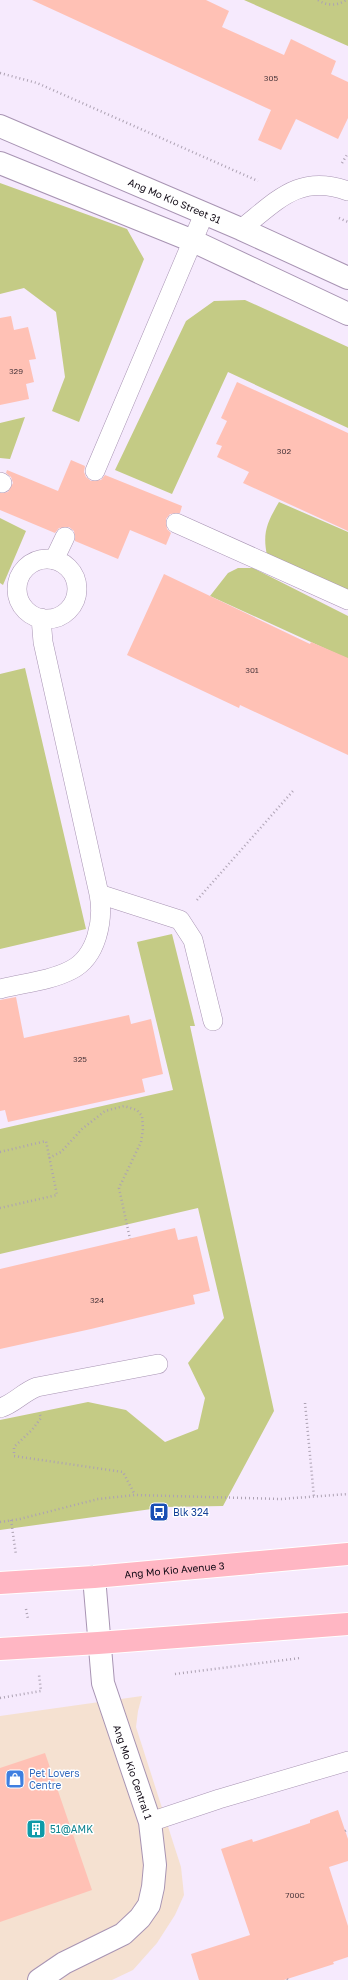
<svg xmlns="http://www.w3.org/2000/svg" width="348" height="1980" font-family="'Golos Text',sans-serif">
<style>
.commercial{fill:#f5e1d1}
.green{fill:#c4cb85}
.building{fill:#ffc1b5}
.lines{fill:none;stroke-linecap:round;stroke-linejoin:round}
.service-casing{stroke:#a894b3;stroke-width:20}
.minor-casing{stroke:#a894b3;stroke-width:24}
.primary-casing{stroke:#fff;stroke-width:24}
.path{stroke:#ada2b3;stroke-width:2.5;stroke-dasharray:1 3;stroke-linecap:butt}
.service{stroke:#fff;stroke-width:19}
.minor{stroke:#fff;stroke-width:22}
.primary{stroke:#ffb6c3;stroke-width:22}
.labels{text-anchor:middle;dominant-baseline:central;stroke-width:3;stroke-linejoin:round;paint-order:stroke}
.number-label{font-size:8px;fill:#4c383d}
.street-label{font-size:10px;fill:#110a15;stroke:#fff}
.transit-label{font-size:10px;fill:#164399;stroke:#fff;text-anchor:start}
.shop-label{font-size:10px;fill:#366cbe;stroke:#fff;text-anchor:start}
.culture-label{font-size:10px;fill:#0d838f;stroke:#fff;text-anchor:start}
</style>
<rect width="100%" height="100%" fill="#f6eafd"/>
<path class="commercial" d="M142,1696l-4,15 -2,16 45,140 3,28 -9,20 -18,28 -24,27 -21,10h-112v-264z"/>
<path class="green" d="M244,0h104v46z
M0,183l127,46 17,30 -65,163 -27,-11 13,-34 -9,-65 -32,-24 -24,6z
M245,300l103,47v81l-120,-56 -56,122 -57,-24 71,-149 28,-20z
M25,417l-15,42 -10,-1v-35z
M279,502l69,30v58l-81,-35c-5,-23 1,-34 12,-53z
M0,518l26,13 -23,54 -3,-2z
M238,568h15l95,48v43l-138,-63 18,-23z
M25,668l61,261 -86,20v-275z
M172,934l23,92h-5l84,385 -51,95 -57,1 -166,23v-110l88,-18 38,8 39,32 33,-13 7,-31 -17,-35 36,-45 -26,-110 -198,46v-125l173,-39 -36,-148z"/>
<path class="building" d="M32,0h174l23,11 -7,16 62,28 7,-16 45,22 -5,13 17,8v36l-10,21 -42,-20 -15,31 -23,-10 13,-30z
M11,316l3,14 14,-3 8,32 -7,1 5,22 -8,2 3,15 -29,6v-87z
M237,382l111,51v98l-105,-48 6,-11 -32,-15 5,-11 -6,-2 11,-23 -6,-3z
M71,460l14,6 -1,6 2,5 5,4 10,-1 4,-5 77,31 -2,7 -10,1 -4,5 1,10 4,4 -5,12 -36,-15 -12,29 -43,-18 -1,-10 -5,-4 -10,1 -4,5 -55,-23v-17l8,-1 5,-9 -2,-6 -5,-4 1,-3 51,21z
M164,574l146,70 1,-2 37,16v97l-108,-50 -1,3 -112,-53z
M16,997l8,41 105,-23 2,9 20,-5 12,55 -21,5 3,13 -137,30 -3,-12 -5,1v-111z
M175,1228l3,12 19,-4 13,55 -17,4 2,9 -104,25 -91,20v-80z
M45,1753l47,137 -92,32v-154z
M338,1810l10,29v22l-19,6 19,59v31l-15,5 1,2 -50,16h-85l-8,-26 59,-19 -29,-86 31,-10 1,3 57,-19v-3z"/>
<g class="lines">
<defs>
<path id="service" d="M241,229c36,-28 58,-56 107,-38
M95,471l109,-257
M0,482l2,1
M176,523l172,77
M17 589a30 30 0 1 1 60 0a30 30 0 1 1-60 0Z
M54,560l11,-23
M99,894l81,26 13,20 20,81
M0,989c23,-6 50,-8 71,-19 26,-13 33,-50 28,-76l-56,-252 -2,-24
M0,1408c14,-4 23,-16 37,-21l121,-23
M150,1822l69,-23 129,-38"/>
<g id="minor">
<path id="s1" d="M0,126l241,103 107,49"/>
<path d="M0,163l193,78 155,73"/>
<path d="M39,1980l25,-17 59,-29 17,-16 9,-13 4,-18 2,-22 -5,-43 -47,-139 -9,-106"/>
</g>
<g id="primary">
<path id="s2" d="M0,1583l94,-6 254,-23"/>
<path d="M0,1649l98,-6 250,-19"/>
</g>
</defs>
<use href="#service" class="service-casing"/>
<use href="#minor" class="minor-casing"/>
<use href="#primary" class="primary-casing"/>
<path class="path" d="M318,0c9,6 19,6 28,0
M0,73l37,10 221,98
M342,163l6,-10
M339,218l9,4
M197,900l96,-109
M0,1152l46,-11 11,54 -57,13
M49,1158l12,-6 21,-23 23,-18 19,-5 13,4 5,6 1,13 -2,13 -22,46 11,51
M305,1403l9,94
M40,1415l1,3 -9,12 -18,17v9l109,16 12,23
M11,1520l5,35
M0,1522l20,-3 78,-20 37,-4 146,4 67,-5
M26,1609l2,10
M175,1674l125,-16
M0,1698l41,-7 -2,-16
M345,1831l3,-2
M287,1979l1,1"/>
<use href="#service" class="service"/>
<use href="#minor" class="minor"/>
<use href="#primary" class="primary"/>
</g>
<defs>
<symbol id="bus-square" viewBox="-11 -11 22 22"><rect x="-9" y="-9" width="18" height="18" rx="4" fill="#1a4fb4" stroke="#fff"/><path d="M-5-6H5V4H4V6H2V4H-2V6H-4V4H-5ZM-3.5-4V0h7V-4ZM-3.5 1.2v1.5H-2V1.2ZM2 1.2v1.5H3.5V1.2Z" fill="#fff"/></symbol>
<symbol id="shop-square" viewBox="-11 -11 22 22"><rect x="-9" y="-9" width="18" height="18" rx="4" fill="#3f7fe0" stroke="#fff"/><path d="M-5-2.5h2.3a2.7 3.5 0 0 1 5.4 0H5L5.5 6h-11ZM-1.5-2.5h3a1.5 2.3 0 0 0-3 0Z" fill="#fff"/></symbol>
<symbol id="building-square" viewBox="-11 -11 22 22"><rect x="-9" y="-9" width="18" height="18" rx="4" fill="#0f9aa8" stroke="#fff"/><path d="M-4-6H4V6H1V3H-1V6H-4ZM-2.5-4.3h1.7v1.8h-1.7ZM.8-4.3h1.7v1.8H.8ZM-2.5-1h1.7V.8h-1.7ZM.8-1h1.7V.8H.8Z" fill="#fff"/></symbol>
</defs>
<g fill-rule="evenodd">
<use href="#bus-square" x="148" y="1501" width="22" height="22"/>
<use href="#shop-square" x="4" y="1768" width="22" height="22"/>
<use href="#building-square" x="25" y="1818" width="22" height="22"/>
</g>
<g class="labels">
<g class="number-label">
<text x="271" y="78">305</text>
<text x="16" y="371">329</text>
<text x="284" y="451">302</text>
<text x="252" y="670">301</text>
<text x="80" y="1059">325</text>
<text x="97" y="1300">324</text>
<text x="295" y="1895">700C</text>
</g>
<g class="street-label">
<text stroke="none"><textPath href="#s1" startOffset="190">Ang Mo Kio Street 31</textPath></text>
<text stroke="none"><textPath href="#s2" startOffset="175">Ang Mo Kio Avenue 3</textPath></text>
<text transform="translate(133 1772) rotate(71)">Ang Mo Kio Central 1</text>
</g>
<g class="transit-label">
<text x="173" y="1512">Blk 324</text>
</g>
<g class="shop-label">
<text x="29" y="1773">Pet Lovers<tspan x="29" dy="12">Centre</tspan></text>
</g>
<g class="culture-label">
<text x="50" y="1829">51@AMK</text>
</g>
</g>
</svg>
